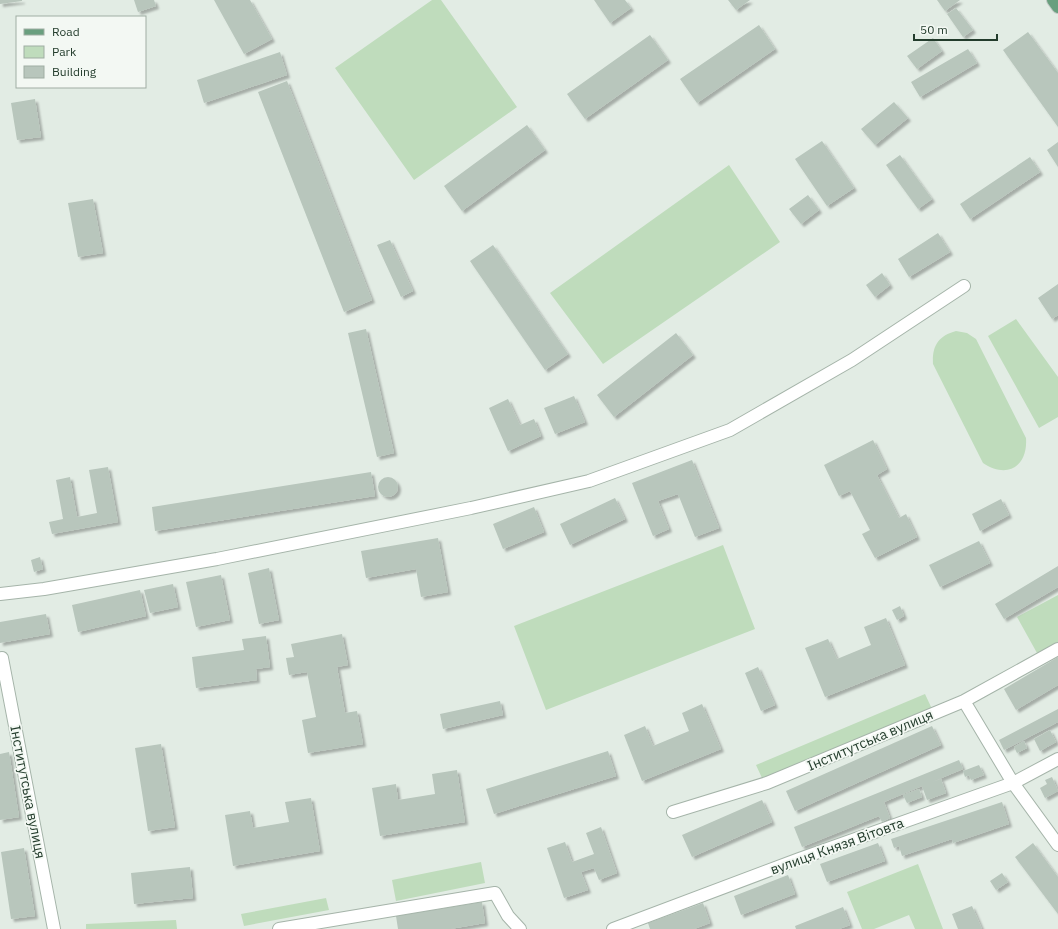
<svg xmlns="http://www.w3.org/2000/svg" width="1058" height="929" font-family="'IBM Plex Sans',sans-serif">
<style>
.green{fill:#bfdcbc}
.building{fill:#b8c6bc;filter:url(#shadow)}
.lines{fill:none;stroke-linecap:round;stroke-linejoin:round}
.minor-casing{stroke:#a5b4a9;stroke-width:14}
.tertiary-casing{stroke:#a5b4a9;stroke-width:14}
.primary-casing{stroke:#c1c8c4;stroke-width:14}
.minor{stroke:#fff;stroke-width:12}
.tertiary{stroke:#fff;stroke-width:12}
.primary{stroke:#699f7e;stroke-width:12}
.labels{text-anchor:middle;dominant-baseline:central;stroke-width:3.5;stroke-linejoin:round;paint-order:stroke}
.street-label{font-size:14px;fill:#233c2c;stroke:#f3f8f3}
</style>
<defs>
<filter id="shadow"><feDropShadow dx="3" dy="3" stdDeviation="1" flood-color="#0004"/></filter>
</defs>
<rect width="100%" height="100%" fill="#e2ece4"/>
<path class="green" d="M432,0h9l76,107 -103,73 -79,-112z
M729,165l51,77 -177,122 -53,-71z
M1016,319l42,58v40l-19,11 -51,-92z
M956,331l11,2 9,6 50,99c2,29 -19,41 -43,25l-50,-99c-1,-18 5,-28 23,-33z
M723,545l32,84 -209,81 -32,-84z
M1058,595v47l-21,11 -20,-36z
M925,694l7,15 -124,52 -46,17 -6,-13z
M481,862l4,21 -89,18 -4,-21z
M918,864l25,65h-28l-6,-14 -35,14h-12l-15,-37z
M326,898l3,12 -85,16 -3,-12z
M176,920l1,9h-91v-5z"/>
<path class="building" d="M0,0h22v1l-22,3z
M134,0h20l2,6 -18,6z
M214,0h36l22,39 -28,15z
M594,0h31l6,8 -21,15z
M728,0h22l-14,10z
M937,0h23l-15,11z
M956,8l17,22 -10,7 -16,-23z
M759,25l16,24 -78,54 -17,-24z
M1028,32l30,41v54l-55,-77z
M650,35l18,25 -83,59 -18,-25z
M933,38l9,13 -25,18 -10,-13z
M968,49l9,14 -57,34 -9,-15z
M280,52l7,23 -83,28 -7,-23z
M287,81l85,219 -28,12 -86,-220z
M35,99l6,38 -24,3 -6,-37z
M894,102l14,16 -33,27 -14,-16z
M527,125l18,25 -83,61 -18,-25z
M822,141l32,47 -27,18 -32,-47z
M1058,142v25l-11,-17z
M900,155l32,44 -14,10 -32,-44z
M1030,157l10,15 -70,47 -10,-15z
M808,195l11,15 -18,14 -12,-15z
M93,199l10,54 -25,4 -10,-54z
M938,233l12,19 -41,25 -11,-18z
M390,240l23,51 -12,6 -24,-52z
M493,245l75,109 -23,16 -75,-109z
M882,273l8,12 -15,12 -9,-12z
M1058,284v31l-6,4 -14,-21z
M366,329l28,124 -17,4 -29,-124z
M676,333l17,22 -79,62 -17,-22z
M574,396l11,26 -30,12 -11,-26z
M508,399l12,26 14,-6 7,17 -33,15 -19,-43z
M873,440l14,29 -10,6 22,43 7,-4 11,23 -42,21 -13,-24 8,-4 -20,-39 -11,5 -15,-31z
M692,460l27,68 -24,9 -17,-43 -20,7 11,28 -16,7 -21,-53z
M108,467l10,55 -66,12 -3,-12 14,-3 -7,-39 14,-3 7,40 20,-4 -8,-43z
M371,472l4,24 -220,35 -3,-24z
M378 487a10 10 0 1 1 20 0a10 10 0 1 1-20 0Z
M615,498l10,21 -55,26 -10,-21z
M1001,499l8,16 -29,16 -8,-17z
M534,507l10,25 -41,17 -10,-25z
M438,538l10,54 -27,5 -5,-28 -50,9 -5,-27z
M979,541l11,22 -50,24 -11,-22z
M40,557l3,12 -9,3 -3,-12z
M1058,566v21l-54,32 -9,-15z
M269,568l10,52 -20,4 -11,-51z
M221,575l9,45 -34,7 -10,-45z
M173,584l5,23 -28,6 -6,-23z
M140,590l6,26 -68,16 -6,-27z
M900,606l4,10 -7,4 -5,-10z
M46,614l4,20 -50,9v-21z
M886,618l19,47 -80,32 -20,-49 23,-9 9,20 34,-14 -7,-18z
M342,634l6,31 -11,2 8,46 12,-2 6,33 -55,9 -6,-33 14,-3 -9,-45 -18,3 -3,-17 8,-1 -3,-13z
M266,636l4,31 -14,2 1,11 -61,8 -4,-31 52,-7 -2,-11z
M1058,657v28l-42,25 -12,-21z
M758,667l17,38 -14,6 -16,-38z
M500,701l3,14 -60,14 -3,-15z
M702,704l19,45 -79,32 -18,-46 21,-9 8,20 36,-15 -7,-18z
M1058,709v13l-54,28 -5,-10z
M932,726l9,19 -146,66 -9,-20z
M1050,730l6,12 -16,9 -6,-12z
M1024,741l3,7 -10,5 -3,-6z
M161,744l14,83 -27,4 -13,-83z
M608,751l8,25 -122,38 -8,-25z
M9,752l10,65 -19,3v-66z
M959,760l4,9 -31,13 9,-3 5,14 -19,7 -5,-14 -38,16 6,16 -8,4 -3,-6 -77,31 -8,-20z
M979,765l5,10 -13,5 -2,-5 -4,2 -2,-6z
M457,770l8,52 -85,14 -8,-48 24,-4 2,16 37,-6 -3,-20z
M1052,777l6,14 -13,7 -5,-10 7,-4 -2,-4z
M919,789l3,8 -15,6 -4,-8z
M311,798l9,53 -87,15 -8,-51 25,-4 3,17 36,-6 -4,-20z
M762,800l10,22 -80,35 -10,-22z
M1002,802l7,22 -56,19 -1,-4 -50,17 -3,-10 -5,2 -3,-9z
M601,827l16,46 -18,7 -5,-12 -13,4 7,18 -24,8 -17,-50 18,-6 7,20 22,-8 -8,-21z
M878,843l7,18 -58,21 -7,-18z
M1033,843l25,34v37l-43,-57z
M24,848l11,68 -24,3 -10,-67z
M190,867l3,31 -59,6 -3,-31z
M1002,873l6,9 -12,8 -6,-9z
M788,875l7,19 -54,21 -7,-19z
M482,902l3,21 -35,6h-52l-2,-13z
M703,903l7,20 -16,6h-44l-2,-6z
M972,906l10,23h-24l-6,-15z
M843,907l7,18 -11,4h-43l-1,-3z"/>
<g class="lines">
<defs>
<path id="minor" d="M0,594l44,-5 173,-30 254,-51 118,-27 141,-51 122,-70 112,-74
M0,659l2,-1 52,271
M964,701l49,82
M673,812l94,-29 197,-82 94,-52
M279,929l216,-36 13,23 12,13"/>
<path id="tertiary" d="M1013,783l45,62
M613,929l186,-70 214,-76 45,-24"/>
<path id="primary" d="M1053,0l5,7"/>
</defs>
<use href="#minor" class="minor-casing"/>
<use href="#tertiary" class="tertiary-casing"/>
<use href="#primary" class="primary-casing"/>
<use href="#minor" class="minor"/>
<use href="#tertiary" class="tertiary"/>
<use href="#primary" class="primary"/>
</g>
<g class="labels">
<g class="street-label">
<text transform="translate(870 740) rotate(-23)">Інститутська вулиця</text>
<text transform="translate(28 792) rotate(79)">Інститутська вулиця</text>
<text transform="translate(837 846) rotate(-20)">вулиця Князя Вітовта</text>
</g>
</g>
<rect x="16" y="16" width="130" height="72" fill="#f3f8f3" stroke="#a0ada3"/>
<rect x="24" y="29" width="20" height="6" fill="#699f7e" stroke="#a0ada3"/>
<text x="52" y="36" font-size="12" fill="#233c2c">Road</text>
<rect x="24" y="46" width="20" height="12" fill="#bfdcbc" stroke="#a0ada3"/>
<text x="52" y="56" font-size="12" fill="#233c2c">Park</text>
<rect x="24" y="66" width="20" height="12" fill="#b8c6bc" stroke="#a0ada3"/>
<text x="52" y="76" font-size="12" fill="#233c2c">Building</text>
<path d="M914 34v6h83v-6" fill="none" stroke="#233c2c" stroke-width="2"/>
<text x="920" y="34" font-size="12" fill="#233c2c" stroke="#f3f8f3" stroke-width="3" paint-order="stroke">50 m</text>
</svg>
